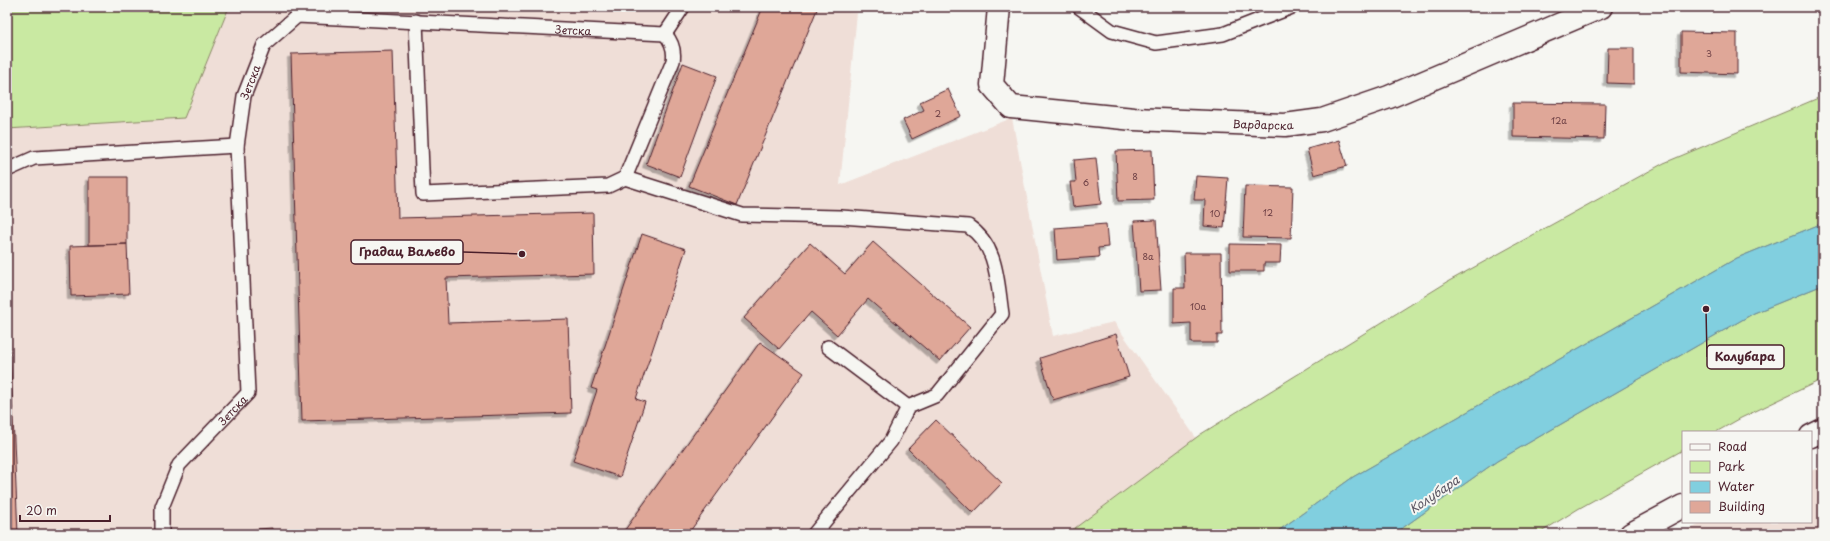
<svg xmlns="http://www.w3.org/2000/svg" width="1830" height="541" font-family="'Playpen Sans',sans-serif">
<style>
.built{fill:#efded7}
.green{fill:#c9e9a2;stroke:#8a8466}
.water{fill:#81cfdf;stroke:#6b8997}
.building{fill:#dfa798;stroke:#4a1f2b;filter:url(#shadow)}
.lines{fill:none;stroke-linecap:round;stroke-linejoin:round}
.lane-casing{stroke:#4a1f2b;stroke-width:16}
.street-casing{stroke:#4a1f2b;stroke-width:25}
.secondary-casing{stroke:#4a1f2b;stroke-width:25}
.lane{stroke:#f6f6f2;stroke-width:13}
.street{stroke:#f6f6f2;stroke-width:22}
.secondary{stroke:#f6f6f2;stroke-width:22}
.labels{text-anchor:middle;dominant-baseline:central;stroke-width:4;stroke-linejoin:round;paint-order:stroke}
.number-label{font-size:9px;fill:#6f4146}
.street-label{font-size:11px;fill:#4a1f2b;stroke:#f6f6f2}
.water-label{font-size:12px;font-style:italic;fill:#5a5461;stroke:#f6f6f2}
.leader{fill:none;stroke:#4a1f2b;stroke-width:1.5}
.callout-dot{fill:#4a1f2b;stroke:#f6f6f2;stroke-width:1.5}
.callout{fill:#f6f6f2;stroke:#4a1f2b;stroke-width:1.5}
.callout-label{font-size:12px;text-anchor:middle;font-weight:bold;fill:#4a1f2b}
</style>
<defs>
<filter id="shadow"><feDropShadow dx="-3.5" dy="3.5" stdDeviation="0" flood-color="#0004"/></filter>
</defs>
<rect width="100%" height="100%" fill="#f6f6f2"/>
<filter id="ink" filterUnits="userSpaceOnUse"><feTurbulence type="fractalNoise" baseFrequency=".025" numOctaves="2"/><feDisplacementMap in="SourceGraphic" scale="8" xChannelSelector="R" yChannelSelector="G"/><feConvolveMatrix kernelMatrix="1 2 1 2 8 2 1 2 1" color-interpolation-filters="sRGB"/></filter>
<g filter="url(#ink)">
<path class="built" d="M229,7h566l62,6 -17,172 172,-67 41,218 61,-14 88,124 -118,88h-1077v-405l177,-11z
M1823,466v68h-144l26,-12h106v-51z"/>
<path class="green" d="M7,7h222l-45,111 -177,11z
M1823,96v127l-86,35 -384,219 -79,57h-207l134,-100 248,-153 215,-118z
M1823,285v94l-82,39 -25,14h-33v18l-105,59 -40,25h-144l103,-73 257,-148z"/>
<path class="water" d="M1823,223v62l-69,28 -257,148 -103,73h-120l79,-57 384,-219z"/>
<path class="building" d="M763,7h55l-81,198 -48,-19z
M1681,32l56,1v41l-56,-2z
M1608,48h26v36l-27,-1z
M393,51l5,167 195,-5 1,61 -148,4 2,45 120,-4 3,94 -269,8 -11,-367z
M683,63l34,13 -37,101 -34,-13z
M948,89l13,27 -49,23 -9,-19 21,-10 -4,-8z
M1513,103l92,1 -1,35 -91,-2z
M1339,140l8,26 -33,9 -7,-26z
M1152,150l2,50 -36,1 -2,-50z
M1096,158l5,46 -28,3 -3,-25h6l-2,-22z
M1196,176l32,2 -4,50 -20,-2 1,-26h-11z
M89,177h38v67l-38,1z
M1245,186l48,1 -2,51 -48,-1z
M1156,220l5,70 -22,1 -5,-70z
M1106,224l2,23 -10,1 1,9 -42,3 -2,-32z
M642,234l44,15 -50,150 9,3 -25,75 -47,-16 24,-71 -6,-2z
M873,242l97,85 -30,34 -72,-62 -31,36 -26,-23 -32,37 -35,-31 66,-75 35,31z
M127,244l2,50 -58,2 -1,-50z
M1230,244l51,1 -1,18h-16v8h-34z
M1184,253h37l1,82h-5v8h-26v-20l-17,1v-36h11z
M7,277l11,257h-11z
M1116,334l13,43 -76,23 -13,-42z
M760,342l44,31 -116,161h-66z
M936,420l66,63 -29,30 -65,-64z
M272,528v6h-80z
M416,531v3h-38z"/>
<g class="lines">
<defs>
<g id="lane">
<path d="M1079,7l33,24 44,12 67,-9 69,-27"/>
<path d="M416,21l7,173 185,-8 17,-8 48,-117c2,-11 -1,-19 -8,-27"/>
<path d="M7,170l27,-12 203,-12"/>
<path d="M625,178l117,37 99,2 127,9c30,20 29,55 34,88l-65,81 -29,12 -80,-60"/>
<path id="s1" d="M162,534v-27l17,-42 69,-72 -11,-247 7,-50 20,-51 33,-29 368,18 18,-27"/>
<path d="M814,534l77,-93 17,-34"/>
</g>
<g id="street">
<path id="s2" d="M999,7l-7,78 19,22 123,12 151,6 37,-5 67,-23 212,-90"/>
</g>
<path id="secondary" d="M1811,436l12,-6
M1631,534l52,-28"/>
</defs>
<use href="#lane" class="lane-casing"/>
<use href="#street" class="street-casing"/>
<use href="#secondary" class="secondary-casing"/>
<use href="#lane" class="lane"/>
<use href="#street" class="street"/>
<use href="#secondary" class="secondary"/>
</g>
</g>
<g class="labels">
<g class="number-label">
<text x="1709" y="53">3</text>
<text x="938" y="113">2</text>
<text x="1559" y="120">12a</text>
<text x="1135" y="176">8</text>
<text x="1086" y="182">6</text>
<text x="1268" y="212">12</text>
<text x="1215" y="213">10</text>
<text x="1148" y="256">8a</text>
<text x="1198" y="306">10a</text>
</g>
<g class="street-label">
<text stroke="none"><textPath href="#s1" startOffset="845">Зетска</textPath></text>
<text stroke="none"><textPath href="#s1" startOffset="485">Зетска</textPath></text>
<text stroke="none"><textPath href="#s2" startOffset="360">Вардарска</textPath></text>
<text stroke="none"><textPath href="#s1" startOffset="149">Зетска</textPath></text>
</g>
<g class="water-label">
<text transform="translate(1434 494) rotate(-34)">Колубара</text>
</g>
</g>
<path class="leader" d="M522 254L463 252M1706 309L1707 357"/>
<g class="callout-dot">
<circle cx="522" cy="254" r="4"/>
<circle cx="1706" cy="309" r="4"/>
</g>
<g class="callout">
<rect x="351" y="240" width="112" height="24" rx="4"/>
<rect x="1707" y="345" width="77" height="24" rx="4"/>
</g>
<g class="callout-label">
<text x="407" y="256">Градац Ваљево</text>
<text x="1745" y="361">Колубара</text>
</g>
<rect width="1830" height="541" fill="none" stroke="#f6f6f2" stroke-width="24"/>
<rect x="12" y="12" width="1806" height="517" fill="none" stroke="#4a1f2b" stroke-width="1.5" filter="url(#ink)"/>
<rect x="1682" y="431" width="130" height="92" fill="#f6f6f2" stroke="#b1a0a2"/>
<rect x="1690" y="444" width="20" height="6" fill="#f6f6f2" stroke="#b1a0a2"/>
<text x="1718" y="451" font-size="12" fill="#4a1f2b">Road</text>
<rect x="1690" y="461" width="20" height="12" fill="#c9e9a2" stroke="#b1a0a2"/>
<text x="1718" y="471" font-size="12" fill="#4a1f2b">Park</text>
<rect x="1690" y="481" width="20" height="12" fill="#81cfdf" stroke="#b1a0a2"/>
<text x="1718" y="491" font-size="12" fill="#4a1f2b">Water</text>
<rect x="1690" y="501" width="20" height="12" fill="#dfa798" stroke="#b1a0a2"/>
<text x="1718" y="511" font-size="12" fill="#4a1f2b">Building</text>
<path d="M20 515v6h90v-6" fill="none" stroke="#4a1f2b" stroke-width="2"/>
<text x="26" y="515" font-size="12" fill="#4a1f2b" stroke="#f6f6f2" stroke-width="3" paint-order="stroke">20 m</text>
</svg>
